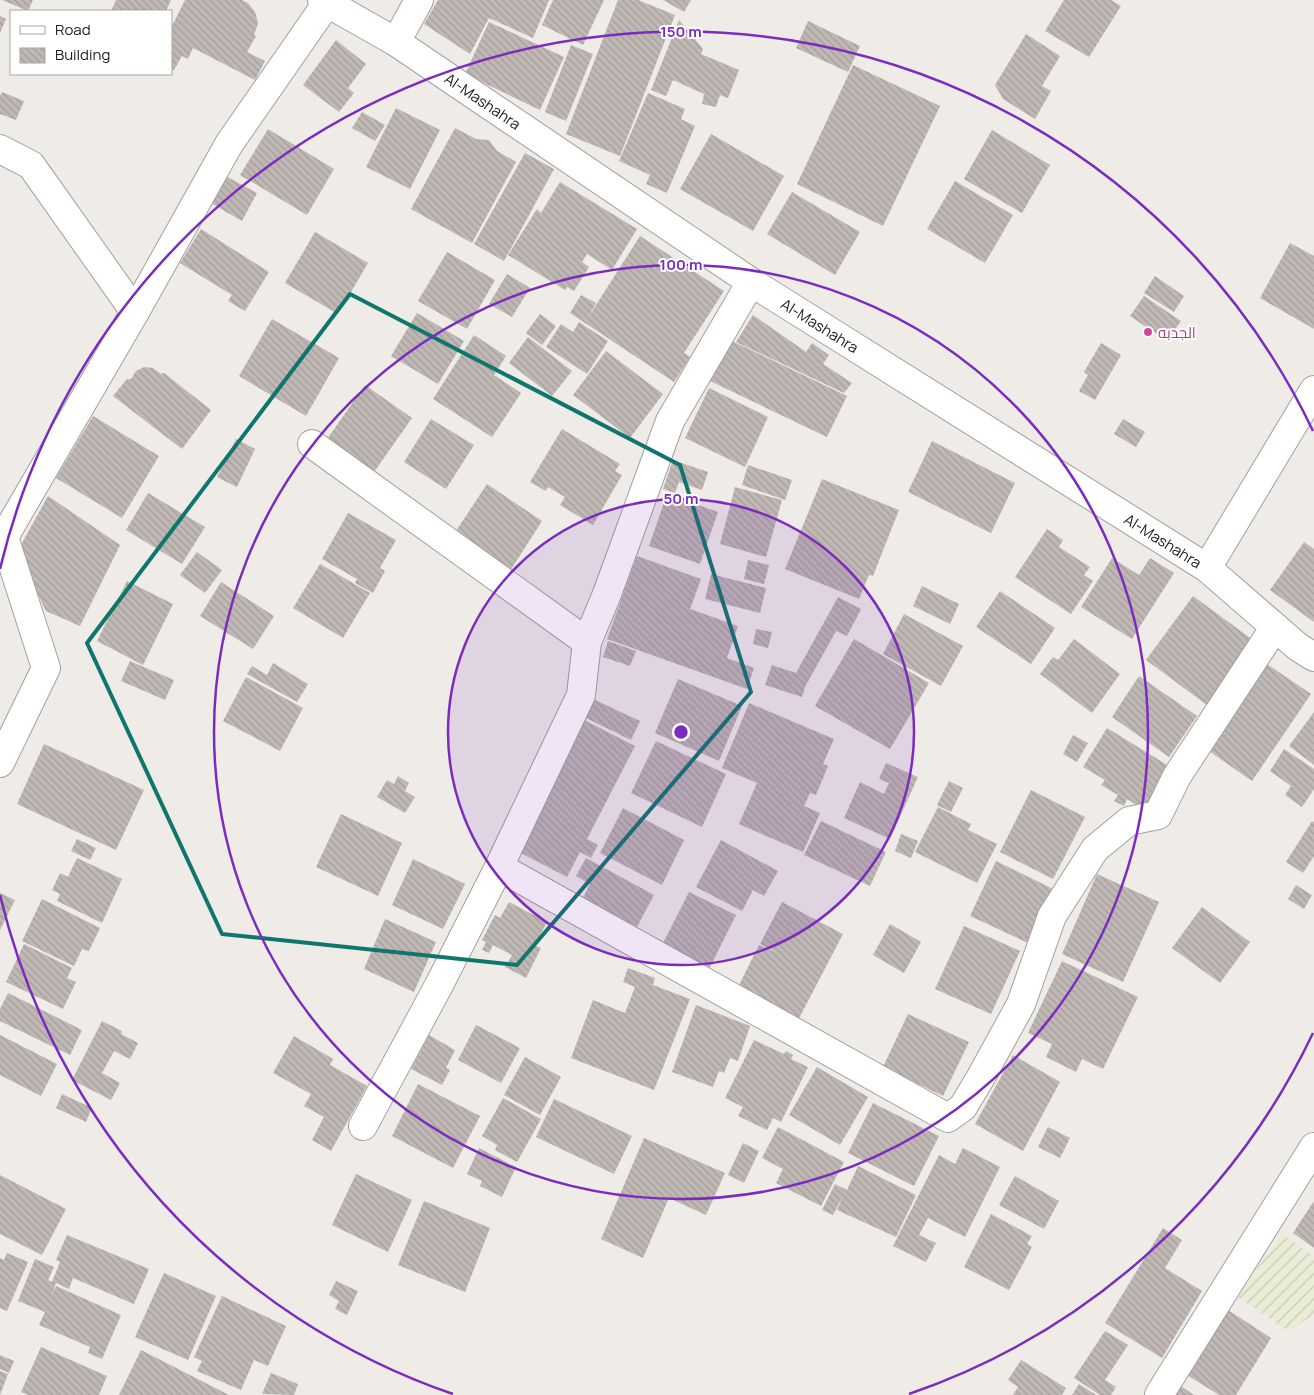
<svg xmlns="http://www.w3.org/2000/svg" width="1314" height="1395" font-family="Manrope,Cairo,sans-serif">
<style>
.farmland{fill:url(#farmland-furrows)}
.building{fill:url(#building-back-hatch)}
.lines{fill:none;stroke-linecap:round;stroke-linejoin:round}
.minor-casing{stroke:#a1a1a1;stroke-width:30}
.minor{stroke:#fff;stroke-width:28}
.marked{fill:none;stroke:#0f766e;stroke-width:4;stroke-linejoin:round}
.ring{fill:none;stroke:#7b2cbf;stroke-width:2.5}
.hotel-dot{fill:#d1479c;stroke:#fff;stroke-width:2}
.labels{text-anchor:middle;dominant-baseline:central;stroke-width:4;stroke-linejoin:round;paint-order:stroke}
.street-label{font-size:15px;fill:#202020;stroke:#fff}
.hotel-label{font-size:15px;fill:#b23c85;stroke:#fff;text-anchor:start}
.centre{fill:#7b2cbf;stroke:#fff;stroke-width:2.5}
.ring-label{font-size:15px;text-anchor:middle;font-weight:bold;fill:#7b2cbf;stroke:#fff;stroke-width:4;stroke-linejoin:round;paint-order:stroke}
</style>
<defs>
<pattern id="farmland-furrows" width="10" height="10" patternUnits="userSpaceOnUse" patternTransform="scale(1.25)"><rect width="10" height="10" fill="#ebecd5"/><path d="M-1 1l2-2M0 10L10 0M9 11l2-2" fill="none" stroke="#c9cab7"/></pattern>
<pattern id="building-back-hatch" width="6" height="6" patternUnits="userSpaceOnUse" patternTransform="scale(1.25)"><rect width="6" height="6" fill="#bfb8b4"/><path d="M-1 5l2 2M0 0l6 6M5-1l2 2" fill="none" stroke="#a49e9a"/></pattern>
</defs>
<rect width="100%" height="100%" fill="#efece7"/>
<path class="farmland" d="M1282,1234l32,22v58l-25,18 -52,-36z"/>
<path class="building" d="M2,0h31l-5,11z
M116,0h55l-5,11h-55z
M185,0h57l6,3 7,9 3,11 -4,12 2,1 -9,16 18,9 -10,19 -62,-32 -5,11 -6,-3 -8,14 -3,-1v-41z
M438,0h111l-16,38 -44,-20 -19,36 -46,-30z
M553,0h51l-21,45 -41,-20z
M618,0h20l37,15 -55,141 -54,-22z
M663,0h28l-7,12z
M1064,0h47l10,6 -32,51 -44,-26z
M0,16l6,3 -6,14z
M679,20l24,29 -2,5 38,16 -11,28 -8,-3 -4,12 -14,-3 2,-10 -31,-14 -7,16 -15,-6z
M808,21l52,25 -12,26 -52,-24z
M489,22l75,35 -24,53 -75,-36z
M1026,34l34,22 -18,30 9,5 -16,28 -32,-20 -8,-14z
M336,40l30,24 -18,24 6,5 -15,19 -36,-27z
M571,45l22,9 -27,67 -21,-9z
M853,65l87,41 -57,120 -86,-42z
M2,92l22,9 -8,19 -16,-6v-18z
M648,93l37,16 -4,10 14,7 -28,67 -21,-9 4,-9 -31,-14z
M396,108l44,22 -30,59 -44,-22z
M362,112l23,13 -10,16 -23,-13z
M455,128l21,11 13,1 8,11 19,11 -44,81 -61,-34z
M268,129l66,40 -27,46 -67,-40z
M992,130l58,35 -28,48 -58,-34z
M711,134l73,42 -31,55 -73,-42z
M525,153l29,16 -50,92 -30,-17z
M224,175l33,18 -15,28 -33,-19z
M955,181l58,34 -28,48 -58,-34z
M560,182l77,47 -25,41 -25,-16 -5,8 7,5 -15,24 -7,-4 -2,3 -57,-35 29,-46 4,4z
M792,192l68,40 -25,43 -68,-41z
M201,229l68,43 -24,39 -17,-10 4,-6 -52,-32z
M315,232l53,31 -30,51 -53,-31z
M640,236l84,55 -40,62 6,4 -16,25 -104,-69 11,-18 15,8 -9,16z
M1290,243l24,13v73l-54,-31z
M447,252l48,28 -28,49 -49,-28z
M507,274l23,14 -18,29 -23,-13z
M1155,276l29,20 -10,16 -30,-19z
M1144,296l37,25 -14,20 -37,-25z
M417,313l47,28 -26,43 -47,-28z
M540,314l16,12 -14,19 -16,-12z
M753,315l53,37 6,-9 17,12 -6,9 29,19 -8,10 -108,-51z
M272,319l67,39 -33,58 -67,-40z
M579,322l29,19 -21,33 -41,-27 15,-23 12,8z
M474,335l32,21 -12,19 27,18 -29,44 -59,-38z
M528,337l44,34 -20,25 -43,-33z
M730,340l117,56 -20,41 -117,-56z
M1101,343l20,12 -26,45 -16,-9 9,-16 -4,-3z
M606,351l57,43 -33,44 -57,-43z
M144,367l9,1 8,6 3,-1 47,37 -29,39 -69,-53 14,-17h4l5,-8z
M365,385l47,33 -40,57 -47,-33z
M709,388l59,29 -23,50 -60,-29z
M93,416l66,40 -37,62 -66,-40z
M431,419l43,26 -28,44 -42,-27z
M1123,419l22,13 -9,15 -22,-13z
M562,429l58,35 -5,7 7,4 -29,50 -33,-20 5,-8 -17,-10 -2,4 -16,-9z
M236,439l19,10 -18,38 -20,-10z
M932,441l83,42 -24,50 -83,-41z
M673,460l35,12 -6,18 -23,-8 -4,11 -12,-4z
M748,465l44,15 -7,20 -43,-15z
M822,479l77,31 -26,66 -4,-1 -10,24 -74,-30z
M487,484l55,37 -32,50 -56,-37z
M735,487l47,13 -16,57 -46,-13z
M148,493l57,34 -23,37 -56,-34z
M667,494l51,18 -18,52 -51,-18z
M48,496l72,49 -40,81 -34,-15 -29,-59z
M348,513l48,27 -16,28 5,3 -12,22 -18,-10 2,-4 -35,-20z
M1047,529l16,11 -4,7 31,20 -6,8 9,6 -22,33 -56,-37z
M1304,542l10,7v73l-44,-32z
M197,552l25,18 -17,23 -25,-18z
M637,556l64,23 -11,30 48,17 -11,32 27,10 -7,21 -140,-50z
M1112,558l27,17 11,-17 24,15 -42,66 -51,-32z
M748,560l21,5 -5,19 -20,-5z
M320,564l50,29 -27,45 -50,-30z
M711,574l55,14 -6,25 -55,-14z
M127,581l46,23 -30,61 -46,-24z
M221,582l53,34 -21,33 -53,-33z
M922,586l37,18 -9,20 -37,-18z
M1000,591l55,37 -24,36 -55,-37z
M1193,596l60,44 -46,65 -61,-45z
M838,597l23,12 -14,27 -11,-5 -31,56 -3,10 -37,-12 7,-20 24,8z
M904,614l59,32 -22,40 -58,-32z
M756,629l16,3 -4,16 -15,-4z
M854,639l75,44 -39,66 -75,-43z
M1074,639l46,35 -28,39 -52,-39 13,-17 5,3z
M608,641l28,10 -6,15 -27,-9z
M130,661l44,19 -9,20 -44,-19z
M273,663l35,21 -11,18 -50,-28 5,-8 15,9z
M1267,664l44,30 -59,87 -43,-30z
M1139,676l58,40 -28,41 -57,-40z
M246,677l57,31 -23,43 -57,-30z
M678,679l64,27 -23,55 -64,-28z
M593,699l47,22 -9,19 -47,-23z
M749,703l85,36 -11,25 5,2 -12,29 -6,-2 -6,13 16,7 -17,39 -64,-28 18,-41 -35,-15z
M1314,712v53l-25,-19z
M582,719l53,27 -48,93 11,6 -7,13 -11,-6 -13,25 -52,-27z
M1107,728l65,40 -26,43 -19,-12 -3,7 -10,-5 4,-6 -17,-10 4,-5 -22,-13z
M1073,735l15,8 -11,19 -14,-8z
M656,741l70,33 -24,53 -71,-34z
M44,744l100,46 -28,60 -99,-46z
M1284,749l30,20v20l-12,18 -17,-12 6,-9 -21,-15z
M886,763l32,14 -28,62 -46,-21 16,-36 24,12 5,-11 -10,-4z
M398,776l11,7 -4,8 10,6 -10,16 -28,-16 10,-17 7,4z
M949,781l14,7 -12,24 -14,-7z
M1031,790l54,27 -32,62 -53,-27z
M938,807l33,17 -3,6 29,14 -20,39 -62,-31z
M623,808l61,32 -22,45 -62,-32z
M341,814l61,29 -24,53 -62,-29z
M821,821l65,31 -16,34 -66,-31z
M1312,821l2,1v34l-11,17 -17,-11z
M901,834l17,7 -7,17 -16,-7z
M77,839l19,9 -6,12 -19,-9z
M721,840l57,31 -14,25 -11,-6 -11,21 -46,-24z
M77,858l45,21 -20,44 -45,-22 3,-7 -8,-4 8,-17 8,4z
M586,858l68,37 -17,32 -20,-11 -5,9 -34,-18 12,-23 -14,-8z
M413,859l52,25 -22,45 -51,-24z
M996,861l57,28 -25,54 -58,-27z
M1097,874l62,28 -36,80 -61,-28z
M1296,885l16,10 -8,14 -16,-10z
M689,892l47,23 -30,60 -47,-24z
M0,893l15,7 -15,30z
M42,899l58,29 -11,23 -7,-2 -8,17 -52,-25z
M509,902l38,20 -12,23 6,3 -15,30 -21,-11 7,-12 -19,-10 -4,8 -7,-3 4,-8 -4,-2 13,-25 5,3z
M782,902l61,32 -48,92 -61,-31 25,-50 21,9 -20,-10z
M1202,907l48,35 -30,41 -48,-35z
M385,919l51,23 -22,50 -50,-23z
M890,924l31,18 -17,31 -31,-18z
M964,926l56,25 -29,63 -56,-25z
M24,944l48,24 -5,10 9,4 -13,27 -57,-27z
M1062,961l76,36 -35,72 -21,-10 -6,13 -30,-15 6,-13 -24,-11z
M628,968l27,10 -2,7 37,14 -36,91 -83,-32 22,-58 32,13 10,-26 -12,-5z
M8,993l74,37 -12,25 -70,-34v-12z
M696,1005l54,21 -12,35 -8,-3 -6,15 -5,-2 -6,16 -41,-15z
M908,1014l61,28 -26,54 -60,-29z
M102,1021l20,10 -1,3 17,9 -8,16 -16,-8 -12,22 18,10 -9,17 -39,-20z
M476,1025l44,23 -19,35 -43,-23z
M0,1035l57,29 -16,32 -41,-21z
M429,1035l26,15 -9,18 4,2 -8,15 -31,-16z
M294,1036l39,23 -3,6 37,21 -36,65 -19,-11 12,-23 -20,-11 7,-12 -38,-21z
M754,1040l30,14 2,-3 7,4 -2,4 17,8 -27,55 -8,-4 -6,12 -29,-14 5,-9 -18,-9z
M1013,1055l47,27 -37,69 -48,-27z
M525,1057l36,20 -21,38 -36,-20z
M817,1067l51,30 -28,48 -51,-30z
M418,1084l62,32 -27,52 -61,-32z
M62,1094l30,14 -6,14 -30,-14z
M503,1098l38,21 -24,43 -22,-12 2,-5 -15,-9z
M554,1099l78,37 -18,38 -78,-37z
M873,1103l66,33 -25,50 -66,-33z
M778,1127l66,35 -23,44 -45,-23 7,-14 -21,-11z
M1048,1127l22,11 -10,20 -22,-11z
M644,1138l81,35 -19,42 -37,-17 -26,60 -42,-19z
M743,1143l16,8 -15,32 -16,-8z
M479,1148l37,19 -14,30 -22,-11 2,-5 -15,-7z
M963,1148l37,19 -35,70 -37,-19 -9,17 17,8 -10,19 -33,-16 46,-91 16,9z
M858,1166l58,29 -20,42 -59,-27 6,-14 -10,19 -11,-5 13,-26 12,6z
M356,1174l56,26 -24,52 -56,-27z
M0,1175l66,34 -24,46 -42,-21z
M1015,1176l44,25 -15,28 -45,-24z
M424,1201l66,27 -25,64 -67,-27z
M1314,1201v47l-21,-15z
M991,1214l41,22 -5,8 5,3 -23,43 -45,-23z
M1163,1228l19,12 -17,28 37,23 -40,67 -57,-35z
M67,1235l82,34 -15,35 -61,-26 -4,11 -13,-6 -5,13 5,-10 65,29 -19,44 -14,-6 2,-6 -51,-22 6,-13 -27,-11 17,-42 19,8 -6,13 4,2 8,-20 -4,-2z
M7,1253l21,9 -21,49 -7,-3v-50l4,2z
M164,1273l52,23 -28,64 -53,-23z
M336,1281l22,10 -11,24 -12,-6 4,-8 -10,-6z
M222,1296l64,30 -18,40 -14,-6 -13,30 -44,-19 5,-10 -8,-4z
M1228,1310l43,28 -35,57h-17l-32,-20z
M1105,1331l23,14 -23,35 11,7 -5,8h-11l-26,-17z
M41,1347l66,29 -8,19h-71l-7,-3z
M141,1350l88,45h-110z
M0,1355l14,6 -5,12 -9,-4z
M1021,1360l45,28 -4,7h-49l5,-8 -10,-7z
M0,1371l8,3 -8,21z
M271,1373l27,11 -4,11 -32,-1z
M1079,1384l17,11h-24z
M1181,1386l13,9h-19z"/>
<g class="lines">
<defs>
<g id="minor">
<path id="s1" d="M322,0l74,42 355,240 456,286 91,79 16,10"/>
<path d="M396,42l23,-42"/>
<path d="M0,149l31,16 104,147"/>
<path d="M312,444l275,198"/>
<path d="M1207,568l107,-178"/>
<path d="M0,763l46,-95 -42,-131 131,-225 94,-168 98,-141"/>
<path d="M499,867l449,251 15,-11 18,-30 40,-73 31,-88 43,-67 34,-28 29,-6 19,-39 98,-149"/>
<path d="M363,1126l75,-139 61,-120 82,-172 6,-53 20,-48 63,-173 81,-139"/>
<path d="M1159,1395l155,-248"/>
</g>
</defs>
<use href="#minor" class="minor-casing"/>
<use href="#minor" class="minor"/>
</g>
<path class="marked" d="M350,294l330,171 71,227 -234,273 -295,-31 -135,-291z"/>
<circle cx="681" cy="732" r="233" fill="#7b2cbf" fill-opacity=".12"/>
<g class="ring">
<circle cx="681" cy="732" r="233"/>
<circle cx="681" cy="732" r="467"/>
<path d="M1313 1033A700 700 0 0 1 909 1394M453 1394A700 700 0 0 1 0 895M0 569A700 700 0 0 1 1313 431"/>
</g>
<circle class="hotel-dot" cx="1148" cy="332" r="5"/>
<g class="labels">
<g class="street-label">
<text stroke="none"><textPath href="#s1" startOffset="190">Al-Mashahra</textPath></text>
<text stroke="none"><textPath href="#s1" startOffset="595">Al-Mashahra</textPath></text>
<text stroke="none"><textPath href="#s1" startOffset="1000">Al-Mashahra</textPath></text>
</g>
<g class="hotel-label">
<text x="1158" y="332">الجدبه</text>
</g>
</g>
<circle cx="681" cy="732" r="8" class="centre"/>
<g class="ring-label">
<text x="681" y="37">150 m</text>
<text x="681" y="270">100 m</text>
<text x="681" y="504">50 m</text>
</g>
<rect x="10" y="10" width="162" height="65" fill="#ffffff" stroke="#a6a6a6"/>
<rect x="20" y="26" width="25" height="8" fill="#ffffff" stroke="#a6a6a6"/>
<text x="55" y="35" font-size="15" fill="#202020">Road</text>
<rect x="20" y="48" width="25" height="15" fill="url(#building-back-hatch)" stroke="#a6a6a6"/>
<text x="55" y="60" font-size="15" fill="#202020">Building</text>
</svg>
